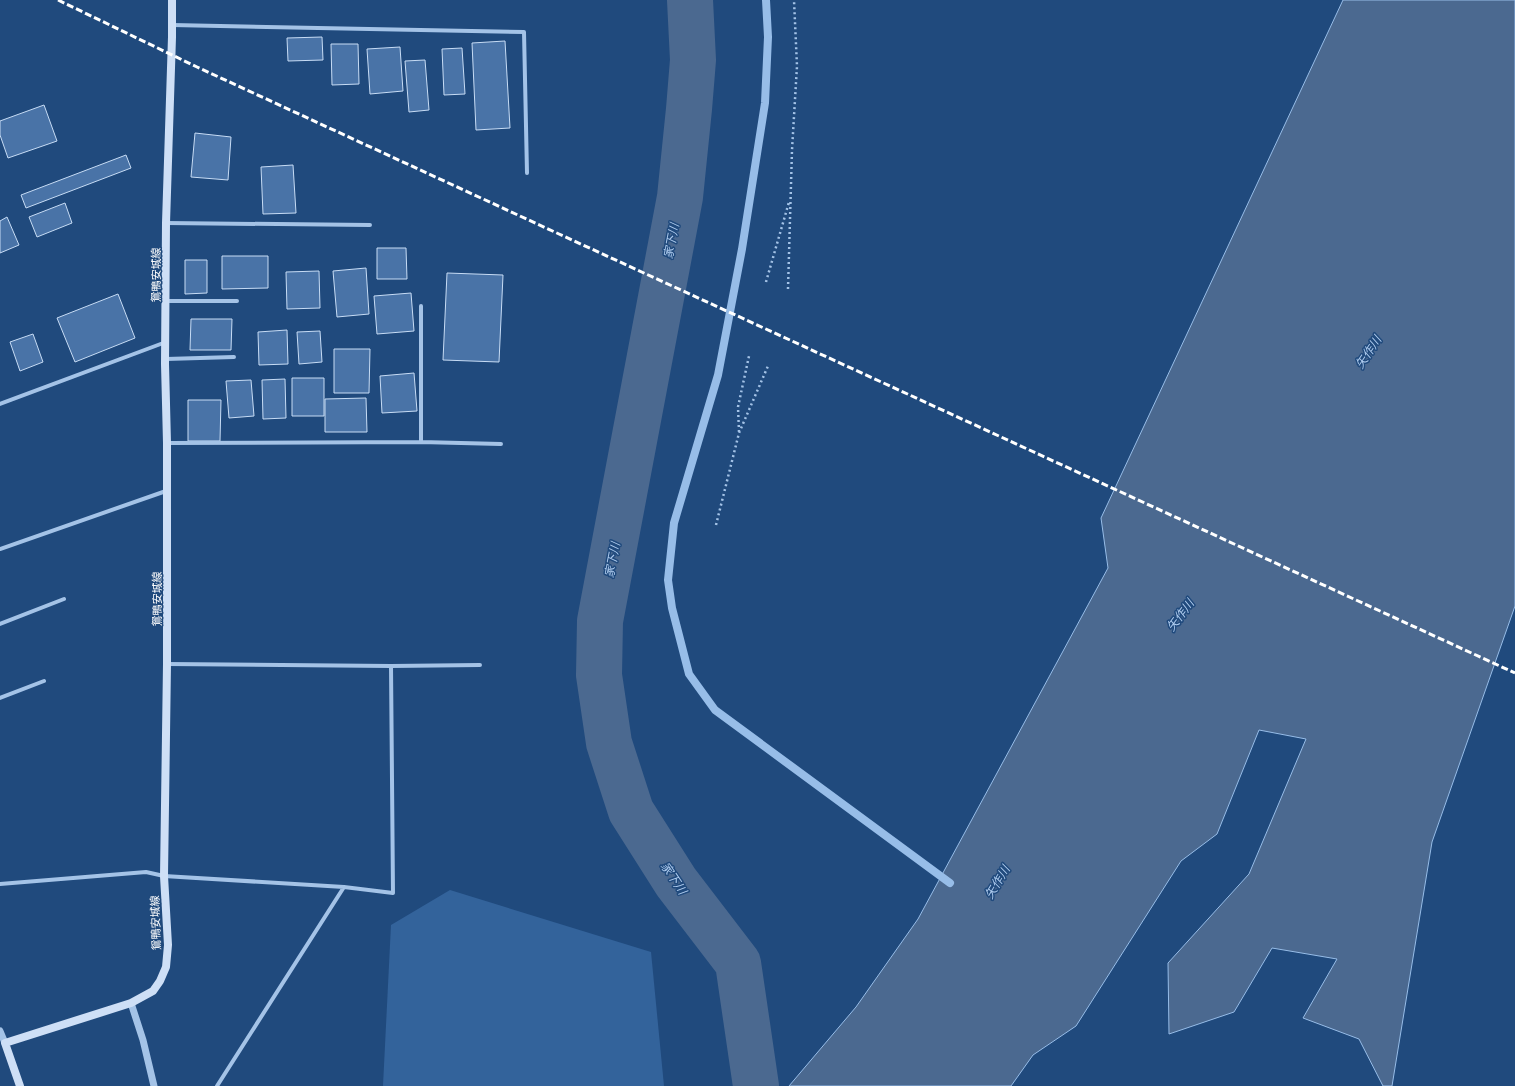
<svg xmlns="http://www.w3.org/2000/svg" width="1515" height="1086" font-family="'Golos Text','Noto Sans JP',sans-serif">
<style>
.green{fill:#33639b}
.water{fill:#4b6990;stroke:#97bde8}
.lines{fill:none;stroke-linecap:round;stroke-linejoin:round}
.stream{stroke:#97bde8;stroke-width:8}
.river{stroke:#4b6990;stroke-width:46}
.building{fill:#4973a7;stroke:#c7dcf5}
.path{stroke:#a4c3e7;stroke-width:2.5;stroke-dasharray:2 3;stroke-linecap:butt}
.minor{stroke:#a4c3e7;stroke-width:4}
.tertiary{stroke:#a4c3e7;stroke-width:7}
.secondary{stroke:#cedff6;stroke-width:8}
.rail{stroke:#fff;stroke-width:3;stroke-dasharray:7 3;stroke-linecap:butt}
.labels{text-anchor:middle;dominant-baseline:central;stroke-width:3;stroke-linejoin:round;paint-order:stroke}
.street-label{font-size:11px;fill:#fff;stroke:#204a7d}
.water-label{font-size:12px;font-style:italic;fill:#afccef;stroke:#204a7d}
</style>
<rect width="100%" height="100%" fill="#204a7d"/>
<path class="green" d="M450,890l201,62 13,134h-281l8,-161z"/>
<path class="water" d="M1343,0h172v606l-83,236 -40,244h-9l-24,-47 -56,-21 34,-59 -65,-11 -38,64 -65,22 -1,-71 81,-89 57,-135 -47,-9 -42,104 -36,27 -105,165 -43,29 -22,31h-222l67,-79 62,-88 190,-351 -7,-50z"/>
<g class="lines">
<path class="stream" d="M766,0l2,37 -3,66 -23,146 -24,126 -44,148 -6,57 4,28 17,66 26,36 235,173"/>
<path class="river" d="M690,0l3,60 -4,49 -9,88 -80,424 -1,54 10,68 22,68 45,71 62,81 18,123"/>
</g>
<path class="building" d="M322,37l1,23 -35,1 -1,-23z
M505,41l5,87 -34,2 -4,-87z
M331,44h27l1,40 -27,1z
M400,47l3,44 -33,3 -3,-45z
M462,48l3,46 -21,1 -2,-46z
M425,60l4,50 -20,2 -4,-51z
M44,105l13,36 -49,17 -8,-23v-14z
M195,133l36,4 -3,43 -37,-3z
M126,155l5,13 -105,40 -5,-13z
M293,165l3,48 -33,1 -2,-47z
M65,203l7,20 -35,14 -8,-20z
M7,217l12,28 -19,8v-32z
M377,248h29l1,31h-30z
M222,256h46v32l-46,1z
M185,260h22v33l-22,1z
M366,268l3,46 -32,3 -4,-46z
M319,271l1,37 -33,1 -1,-37z
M447,273l56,2 -4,87 -56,-2z
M411,293l3,38 -37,3 -3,-38z
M118,294l17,44 -60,24 -18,-44z
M191,319h41l-1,31h-41z
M287,330l1,34 -29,1 -1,-33z
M320,331l2,31 -23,2 -2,-32z
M33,334l10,28 -23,9 -10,-29z
M334,349h36l-1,44h-35z
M414,373l3,38 -35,2 -2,-37z
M292,378h32v38h-32z
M285,379l1,39 -23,1 -1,-39z
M251,380l3,36 -25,2 -3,-37z
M366,398l1,34h-42v-33z
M188,400h33l-1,41h-32z"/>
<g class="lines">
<path class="path" d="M766,282l23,-80
M788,289l4,-139 5,-84 -3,-66
M739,432l-1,-25 11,-51
M716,525l23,-92 29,-67"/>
<path class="minor" d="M172,25l352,7 3,141
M166,223l204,2
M167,301h70
M421,306v136
M166,359l68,-2
M0,404l166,-62
M167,443l254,-1 80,2
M0,549l166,-58
M0,624l64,-25
M167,664l224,2 89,-1
M0,698l44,-17
M0,884l146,-12 18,4 180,11 49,6 -2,-227
M217,1086l127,-199"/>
<path class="tertiary" d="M131,1003l12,37 11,46
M0,1031l5,12"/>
<path class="secondary" d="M20,1086l-15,-43 126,-40 22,-12 7,-10 6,-14 2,-22 -4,-69 3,-212v-221l-2,-79 1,-141 6,-186v-37"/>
<path class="rail" d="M58,0l139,67 362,167 956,439"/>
</g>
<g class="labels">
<g class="street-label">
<text transform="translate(155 275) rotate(-90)">鴛鴨安城線</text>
<text transform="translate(156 599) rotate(-90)">鴛鴨安城線</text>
<text transform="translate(155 923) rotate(-92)">鴛鴨安城線</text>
</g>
<g class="water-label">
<text transform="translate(671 241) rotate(-79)">家下川</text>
<text transform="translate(1368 352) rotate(-56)">矢作川</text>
<text transform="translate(612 560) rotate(-79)">家下川</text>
<text transform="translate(1180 615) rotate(-53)">矢作川</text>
<text transform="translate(674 878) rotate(56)">家下川</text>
<text transform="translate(997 882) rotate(-59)">矢作川</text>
</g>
</g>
</svg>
